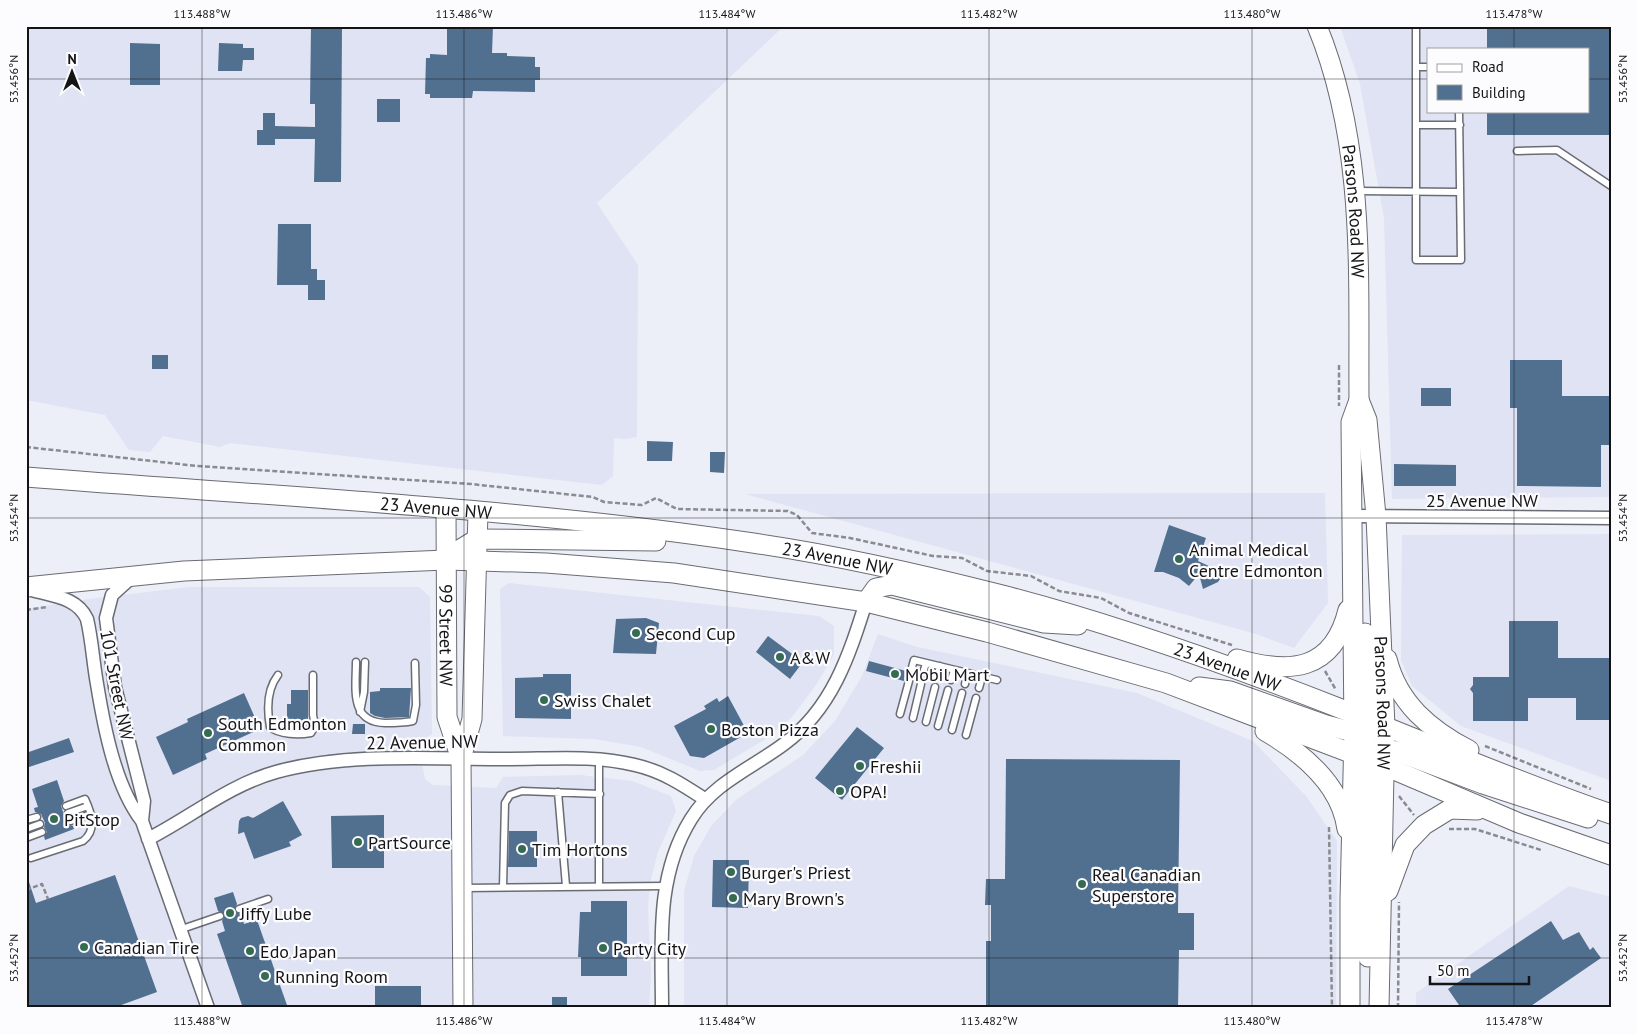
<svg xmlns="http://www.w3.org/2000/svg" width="1637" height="1034" font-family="'PT Sans',sans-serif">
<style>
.built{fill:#dfe3f3;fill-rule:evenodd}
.building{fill:#516f8f}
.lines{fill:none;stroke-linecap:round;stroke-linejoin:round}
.lane-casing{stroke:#6a6c74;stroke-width:9}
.street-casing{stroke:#6a6c74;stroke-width:15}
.secondary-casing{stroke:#6a6c74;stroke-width:21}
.path{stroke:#898b91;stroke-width:2.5;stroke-dasharray:5 2.5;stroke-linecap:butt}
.lane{stroke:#fff;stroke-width:6}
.street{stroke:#fff;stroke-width:12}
.secondary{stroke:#fff;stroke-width:19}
.ticks{fill:none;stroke:#141417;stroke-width:1;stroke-opacity:0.45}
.poi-dot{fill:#356b52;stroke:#fcfcfe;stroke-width:2}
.labels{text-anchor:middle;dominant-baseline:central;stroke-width:4.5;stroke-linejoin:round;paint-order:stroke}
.street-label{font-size:18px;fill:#141417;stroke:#fcfcfe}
.poi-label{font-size:18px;fill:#141417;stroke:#fcfcfe;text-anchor:start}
.neatline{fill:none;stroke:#141417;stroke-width:2}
.ticks-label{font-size:12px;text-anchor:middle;fill:#141417}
</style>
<rect width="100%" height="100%" fill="#eceff8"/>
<path class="built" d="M26,26h758l-187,177 41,62 -1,172 -11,2 -12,-1 -1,38 -11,9 -372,-42 -10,4 -57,-11 -13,16 -21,-2 -24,-35 -79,-15z
M1340,26h271v471l-219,2 -8,-281 -24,-134zM1428,49h160v62h-160z
M1325,493l3,110 -34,45 -38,-14 -511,-140z
M1611,534v247l-150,-55 -49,-40 -11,-26 1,-125z
M509,583l310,33 15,10v29l-18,30 -24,32 -23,20 -55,33 -14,1 -59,-24 -47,-8 -91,-3 -3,-147z
M189,587h230l11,10 2,137 -14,9 7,36 8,6 63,3 7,-11 77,-2 52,6 39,15 5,15 -18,41 -8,31 -2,25 3,66 -2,34h-623v-399l55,-9z
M878,634l39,13 220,46 116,48 53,55 31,45 -1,167h-652v-117l10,-35 17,-30 26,-27 66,-44 32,-34 27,-45z
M1569,886l42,11v111h-195v-15z"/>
<path class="building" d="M311,26h31l-1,156h-27l1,-43h-40v6h-18v-15h6v-17h12v13l40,1v-23h-5z
M447,26h46l-1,27h15v3l28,1v10h5v13h-5v12l-62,-1 -1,7h-42v-4h-5l1,-36h4v-4l17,1z
M1487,26h124v109h-124v-24h101v-62h-101z
M130,43l30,1v41h-30z
M219,43l24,1v4h11v12h-11l-1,11h-24z
M377,99h23v23h-23z
M278,224h33v45h6v11h8v20h-17v-15h-31z
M152,355h16v14h-16z
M1510,360h52v36h49v49h-10v42l-84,-1v-78h-7z
M1421,388h30v18h-30z
M647,441l26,1 -1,19h-25z
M710,452h15l-1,21 -14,-1z
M1394,464l62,1v21h-62z
M1169,525l37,13 -8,23 26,12 -6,9 -15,7 -4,-15 -10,12 -10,-8 -16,-6h-9z
M646,618l13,5 -3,31 -43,-1 3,-34z
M1509,621h49v37h53v62h-35v-22h-48v23h-55v-28l-3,-4 3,-4v-8h36z
M768,636l35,26 -13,17 -34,-27z
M869,661l37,10 -2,10 -38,-10z
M543,674h28v45l-56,-1v-40l28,-1z
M380,688h31l-2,29 -24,1 -10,-2 -5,-3v-21l10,-1z
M291,690h17v38h-21v-24h4z
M244,693l16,36 -55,25 2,5 -34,16 -17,-38 32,-15 -1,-3z
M728,696l20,37 -44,25 -14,-2 -16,-30 32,-17 -2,-3 13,-8 2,4z
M353,724h12v10h-13z
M857,727l27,21 -42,52 -27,-22z
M69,738l5,14 -48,16v-15z
M1006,759l174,1 -2,153h16v37h-15l-1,58h-192v-67h5v-36h-6l1,-26h19z
M57,780l7,21 -3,5 3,9 3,3v6l6,2 1,3 -29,11 -1,-4 3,-4 -3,-5 1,-4 -4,-9 -6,-2 -1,-4 4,-1 -6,-18z
M283,801l19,34 -13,7 2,4 -37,13 -10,-27 -6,2 1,-13 2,-3 7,-2 5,2z
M384,815v53h-52l-1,-52z
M509,831h28v36h-29z
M713,860h36l-1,48 -36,-1z
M115,875l42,117 -44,16h-87v-129h2l8,24z
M233,892l4,12 -3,7 7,3 3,10 13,-4 31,88h-45l-26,-74 8,-3 -3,-10 3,-6 -7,-4 -4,-13z
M591,901h36v75h-46v-19h-3l2,-45h11z
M1551,921l12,19 16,-8 11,18 3,-3 8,11 -73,50h-67l-13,-19z
M375,986h46v22h-46z
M552,997h15v11h-15z"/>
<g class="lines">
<defs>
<path id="lane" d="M1416,67v-41
M1428,67h-12v193h45l-2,-149
M1416,125h44
M1517,151l40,-1 54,36
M1357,191l103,1
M356,662c0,26 -7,60 29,61 10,0 18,0 28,-2l3,-16 -1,-42
M911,671l3,-11 83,20
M923,673l3,-10
M278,675c-11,14 -11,35 -8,52 9,8 29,8 41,6l4,-7 -2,-11v-40
M937,677l3,-11
M951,680l3,-10
M965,684l3,-11
M979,688l3,-11
M360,712l4,-20 1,-30
M900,714l9,-33
M913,718l8,-34
M926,722l9,-35
M938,726l10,-36
M952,730l10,-37
M966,735l10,-37
M558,792l8,94
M68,813l20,-7
M26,820l11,-3
M71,821l20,-7
M26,829l14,-5
M26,838l16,-6
M31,858l52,-17c14,-11 9,-27 2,-42l-19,7
M599,886v-126
M503,887l2,-84 5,-8 12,-4 78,3
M464,888l201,-2
M239,909l29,-10
M179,930l41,-14"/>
<path id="street" d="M1352,516l259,2
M133,576l-21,19 -6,23 9,69 29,114 -2,20
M32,590c20,6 45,7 55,29 5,21 6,43 10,65 7,43 18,102 45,137l66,187
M148,839c43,-22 81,-54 128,-67 73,-20 159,-13 234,-13 41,0 85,-4 125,6 27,6 48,20 71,35
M662,1008c0,-65 -7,-131 29,-189 22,-36 61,-51 93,-75 48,-35 65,-88 82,-142"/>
<g id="secondary">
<path id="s1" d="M1317,26c49,119 41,248 42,374l-8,22 3,311 -4,167v108"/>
<path id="s2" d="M1359,400l8,20 9,96 9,211 -6,281"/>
<path id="s3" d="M26,477c241,19 488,30 727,66 84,12 167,31 249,52 116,30 230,71 342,115 88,35 176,73 267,104"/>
<path id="s4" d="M446,510l1,207 14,42"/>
<path d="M446,560l8,-7 23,-14 179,2"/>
<path d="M26,587l158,-16 262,-11 100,3 128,10 192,29 121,30 179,51 219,83 134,57 92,32"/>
<path d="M866,602l10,-14 16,-3 152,38 34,2"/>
<path d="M1365,633l5,98"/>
<path d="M1237,659c52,15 96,13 111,-49"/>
<path d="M1387,659c11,44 43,71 82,91"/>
<path d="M1199,687l31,4 96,34 38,10"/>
<path d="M1265,731c36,21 76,53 82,98"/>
<path d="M1375,748l21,3 87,33 105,34"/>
<path d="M1368,750v207"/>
<path d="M1388,891l17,-46 19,-20 26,-16 27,1"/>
<path d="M463,1008l-2,-249 11,-40 6,-207"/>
</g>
</defs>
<use href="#lane" class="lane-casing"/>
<use href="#street" class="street-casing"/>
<use href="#secondary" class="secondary-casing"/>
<path class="path" d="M1339,365v41
M26,447l171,19 274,18 122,13 11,5 38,3 14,-7 21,11 111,2 9,4 15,18 38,5 83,18 29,2 25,13 44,5 28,15 42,7 28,15 103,32
M26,610l21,-3
M1325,671l11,19
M1485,746l106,43
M1399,796l15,19
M1329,827l3,181
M1449,829h26l66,21
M26,890l16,-6 6,15
M1398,1008l1,-106"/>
<use href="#lane" class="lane"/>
<use href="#street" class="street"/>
<use href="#secondary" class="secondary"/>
</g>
<path class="ticks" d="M202,26v982M464,26v982M727,26v982M989,26v982M1252,26v982M1514,26v23M26,79h1402M1588,79h23M1514,111v897M26,518h1585M26,958h1585"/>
<g class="poi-dot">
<circle cx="1179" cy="559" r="5"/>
<circle cx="636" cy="633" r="5"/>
<circle cx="780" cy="657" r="5"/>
<circle cx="895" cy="674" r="5"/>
<circle cx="544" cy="700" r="5"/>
<circle cx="711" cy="729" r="5"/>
<circle cx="208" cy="733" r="5"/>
<circle cx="860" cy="766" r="5"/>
<circle cx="840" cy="791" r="5"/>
<circle cx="54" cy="819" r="5"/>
<circle cx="358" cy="842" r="5"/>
<circle cx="522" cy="849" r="5"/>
<circle cx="731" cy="872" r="5"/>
<circle cx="1082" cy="884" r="5"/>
<circle cx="733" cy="898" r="5"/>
<circle cx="230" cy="913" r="5"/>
<circle cx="84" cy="947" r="5"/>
<circle cx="603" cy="948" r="5"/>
<circle cx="250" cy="951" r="5"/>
<circle cx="265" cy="976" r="5"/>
</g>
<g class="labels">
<g class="street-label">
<text stroke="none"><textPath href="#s1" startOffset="190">Parsons Road NW</textPath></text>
<text x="1482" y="500">25 Avenue NW</text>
<text stroke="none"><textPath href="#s3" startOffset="411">23 Avenue NW</textPath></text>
<text stroke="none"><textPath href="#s3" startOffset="816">23 Avenue NW</textPath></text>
<text stroke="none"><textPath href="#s4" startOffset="125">99 Street NW</textPath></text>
<text stroke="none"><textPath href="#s3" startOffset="1221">23 Avenue NW</textPath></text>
<text transform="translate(117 685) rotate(79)">101 Street NW</text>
<text stroke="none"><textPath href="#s2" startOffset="305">Parsons Road NW</textPath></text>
<text transform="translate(422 742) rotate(-1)">22 Avenue NW</text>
</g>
<g class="poi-label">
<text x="1189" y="549">Animal Medical<tspan x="1189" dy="21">Centre Edmonton</tspan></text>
<text x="646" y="633">Second Cup</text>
<text x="790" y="657">A&amp;W</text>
<text x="905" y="674">Mobil Mart</text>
<text x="554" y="700">Swiss Chalet</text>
<text x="218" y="723">South Edmonton<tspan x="218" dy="21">Common</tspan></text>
<text x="721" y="729">Boston Pizza</text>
<text x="870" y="766">Freshii</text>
<text x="850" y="791">OPA!</text>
<text x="64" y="819">PitStop</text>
<text x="368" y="842">PartSource</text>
<text x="532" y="849">Tim Hortons</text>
<text x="741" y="872">Burger's Priest</text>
<text x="1092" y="874">Real Canadian<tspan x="1092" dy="21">Superstore</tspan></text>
<text x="743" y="898">Mary Brown's</text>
<text x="240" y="913">Jiffy Lube</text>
<text x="94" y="947">Canadian Tire</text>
<text x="613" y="948">Party City</text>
<text x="260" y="951">Edo Japan</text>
<text x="275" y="976">Running Room</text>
</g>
</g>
<rect width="1637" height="1034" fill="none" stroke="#fcfcfe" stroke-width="55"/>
<rect x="1427" y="48" width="162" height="65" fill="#fcfcfe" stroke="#9f9fa2"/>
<rect x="1437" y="64" width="25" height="8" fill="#ffffff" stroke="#9f9fa2"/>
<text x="1472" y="72" font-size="15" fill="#141417">Road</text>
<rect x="1437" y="85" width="25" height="15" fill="#516f8f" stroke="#9f9fa2"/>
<text x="1472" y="98" font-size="15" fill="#141417">Building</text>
<g transform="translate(72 72)" stroke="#fcfcfe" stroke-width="4" paint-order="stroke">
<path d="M0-4L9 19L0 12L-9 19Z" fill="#141417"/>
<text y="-8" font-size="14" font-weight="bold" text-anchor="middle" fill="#141417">N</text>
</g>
<path d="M1430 976v8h99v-8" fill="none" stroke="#141417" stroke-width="2.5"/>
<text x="1437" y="976" font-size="15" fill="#141417" stroke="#fcfcfe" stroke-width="4" paint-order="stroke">50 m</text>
<rect x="28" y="28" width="1582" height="978" class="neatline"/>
<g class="ticks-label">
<text x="202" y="18">113.488°W</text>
<text x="464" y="18">113.486°W</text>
<text x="727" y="18">113.484°W</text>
<text x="989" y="18">113.482°W</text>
<text x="1252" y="18">113.480°W</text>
<text x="1514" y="18">113.478°W</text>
<text transform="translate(14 79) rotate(-90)" y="4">53.456°N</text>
<text transform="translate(1623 79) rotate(-90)" y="4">53.456°N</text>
<text transform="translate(14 518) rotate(-90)" y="4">53.454°N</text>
<text transform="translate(1623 518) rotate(-90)" y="4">53.454°N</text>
<text transform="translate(14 958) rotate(-90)" y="4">53.452°N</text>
<text transform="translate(1623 958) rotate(-90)" y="4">53.452°N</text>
<text x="202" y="1025">113.488°W</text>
<text x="464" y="1025">113.486°W</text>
<text x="727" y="1025">113.484°W</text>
<text x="989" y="1025">113.482°W</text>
<text x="1252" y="1025">113.480°W</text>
<text x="1514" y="1025">113.478°W</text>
</g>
</svg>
